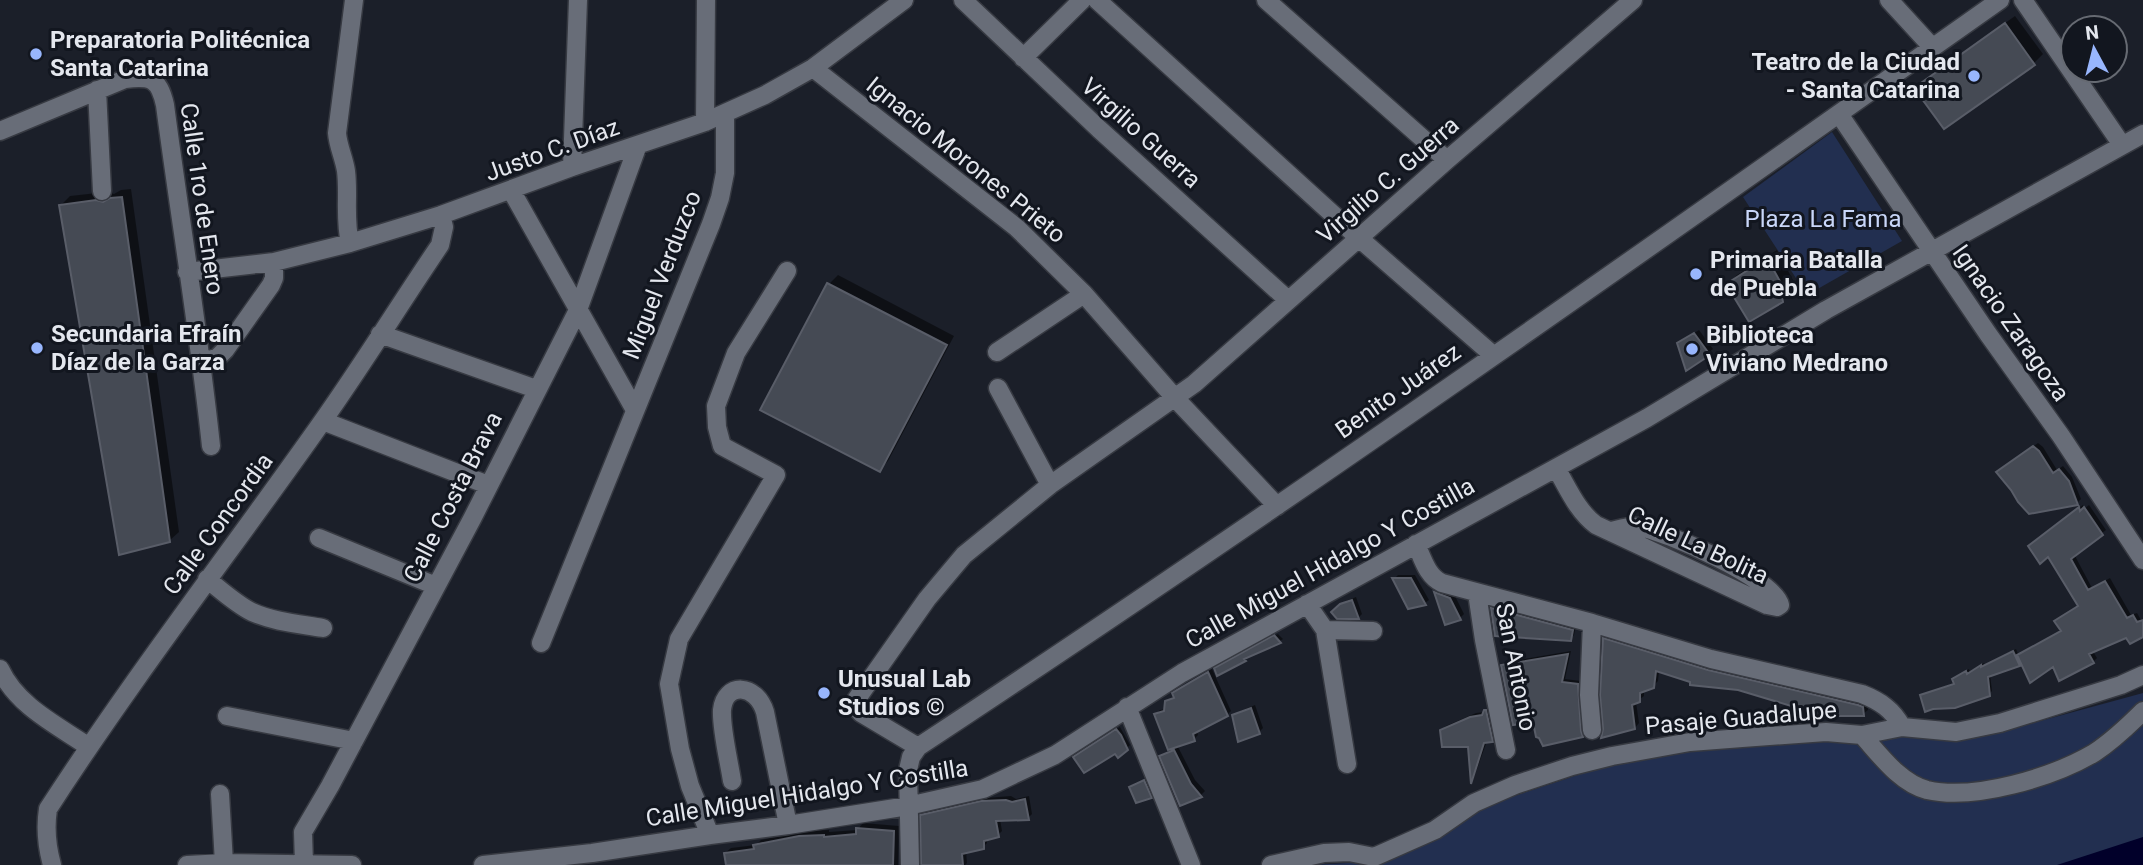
<svg xmlns="http://www.w3.org/2000/svg" width="2143" height="865" font-family="Roboto,sans-serif">
<style>
.green{fill:#222f50}
.water{fill:#01002a}
.shadow{fill:#0007}
.building{fill:#454a54;stroke:#595d68;stroke-width:2}
.lines{fill:none;stroke-linecap:round;stroke-linejoin:round}
.minor-casing{stroke:#373a42;stroke-width:21}
.minor{stroke:#686d78;stroke-width:18}
.poi-dot{fill:#98b6fd;stroke:#12161f;stroke-width:2.5}
.labels{text-anchor:middle;dominant-baseline:central;stroke-width:6;stroke-linejoin:round;paint-order:stroke}
.poi-label{font-size:24px;font-weight:bold;fill:#e4e7ee;stroke:#12161f;text-anchor:start}
.street-label{font-size:24px;fill:#e4e7ee;stroke:#12161f}
.park-label{font-size:24px;fill:#c9d7f9;stroke:#12161f}
</style>
<rect width="100%" height="100%" fill="#1b1f29"/>
<path class="green" d="M1832,132l70,109 -95,54 -64,-98z
M2143,693v172h-831l70,-4 99,-54 112,-37 94,-21 219,-13 35,3 30,-1 44,-10z"/>
<path class="water" d="M2143,837v28h-86z"/>
<path class="shadow" d="M2015,16l28,38 -9,9 -118,25 9,-8z
M131,189l48,343 -10,9 -108,-336 9,-9 36,-4 8,2 7,-4z
M1777,250l17,32 -3,4v5l-9,10 -54,-17 9,-9z
M838,275l116,61 -66,125 -9,9 -50,-186z
M1699,330l14,19 -5,4 -29,-10z
M2038,443l5,4 14,23 6,-4 9,11 9,22 -4,4 -75,-34z
M2083,505l1,4 5,-4 17,25 -32,24 18,34 18,-10 21,37 6,-2 4,7 2,-1v18l-16,-1 -35,14 5,8 -4,4 -39,2 -32,-3 -3,3 -29,10 2,17 -3,3 -67,2 3,-3 30,-10 2,-7 12,-7 1,4 14,-10 1,2 31,-16 3,7 44,-26 -3,-13 19,-12 -31,-50 -14,-12z
M1398,575h17l14,25 -4,3 -31,-24z
M1440,589l14,5 10,20 -4,4 -14,5 -10,-31z
M1356,597l6,17 -4,4 -21,-10 9,-7z
M1496,605l80,21 -2,9 -4,4 -74,-5 -3,-26z
M1278,634l5,5 -3,2 -32,15 -30,17 1,-7z
M1609,635l258,68 1,7 -5,4 -124,-26 -47,-7 -33,-10 -1,10 -5,5 -9,4v6l-8,6 3,21 -4,5 -31,-89z
M1571,651l-6,28 16,2 5,50 -4,4 -48,-15 -31,-54 4,-4z
M1212,669l19,42 -4,4 -31,15 2,5 -4,4 -17,6 18,35 10,11 -4,4 -20,9 -20,-48 9,-6 -14,-36 4,-4 6,-1 1,-8 8,-5 -1,-2 4,-5z
M1255,705l8,23 -4,4 -25,-16 4,-4z
M1490,707l6,29 -4,4 -5,1 -14,39 -3,-34 -28,-16 4,-4 30,-13 9,-1z
M1120,727l10,18 -3,3 -11,3 -37,3z
M1149,778l6,14 -4,4 -20,-9 4,-4z
M1011,796l5,3 13,-3 3,18 -4,4 -28,1 2,12 -4,4 -11,3v5l-4,4 -17,4 1,12 -2,2h-43v-49l4,-4 60,-14z
M863,823l36,3 -1,39h-170l-3,-12 6,-5 25,-3 5,-5 45,-9 23,-1v2l28,-2z"/>
<path class="building" d="M2005,23l30,42 -91,64 -30,-41z
M122,197l48,345 -51,13 -60,-350 37,-5 7,2 7,-4z
M1767,258l19,34 -4,5 1,5 -34,20 -23,-38z
M827,283l120,62 -67,127 -120,-62z
M1694,333l16,22 -24,16 -9,-28z
M2033,446l6,5 14,22 6,-4 10,12 9,24 -49,9 -11,-12 -7,-12 -15,-18z
M2079,507l1,4 4,-4 19,28 -32,24 17,31 17,-9 22,37 6,-3 4,7 6,-2v17l-13,7 -4,-6 -37,16 5,9 -35,18 -6,-14 -23,16 -13,-28 44,-24 -7,-10 24,-15 -30,-49 -8,7 -12,-18z
M1392,578h19l15,27 -18,4z
M1434,592l16,6 11,22 -16,5z
M1352,600l7,19h-22l-6,-7 9,-8z
M1491,608l82,22 -2,11 -76,-5z
M1274,635l7,8 -37,16 2,2 -29,15 -3,-8z
M1603,638l105,32 150,35 5,2 1,9h-45l-1,-2 -80,-24 -48,-5v-3l-34,-11 -2,17 -14,5v9l-8,3 3,24 -34,9 2,-9 -3,-34z
M2013,651l7,15 -32,11 2,19 -35,12 -22,1 -8,3 -5,-17 34,-11 -2,-5 14,-8 1,3 14,-9v2z
M1568,654l-6,28 16,2 3,47 2,6 -40,9 -4,-8 -3,-1 -3,-15 -20,3 -12,-60z
M1208,672l20,44 -35,18 2,7 -27,9 -14,-36 10,-3 1,-10 9,-3 -2,-5z
M1251,708l9,26 -22,8 -6,-27z
M1484,710h2l7,32 -9,1 -13,41 -3,-37h-26l-2,-17 30,-13 12,-2z
M1116,729l5,6 7,15 -10,8 -3,-4 -31,19 -11,-16z
M1174,750l17,34 11,13 -22,9 -21,-50z
M1144,780l8,18 -16,5 -7,-16z
M1025,799l4,21 -33,1 3,16 -15,4v8l-22,5 1,11h-42l-1,-50 61,-14 25,-1 6,2z
M856,828l38,3 -1,34h-167l-2,-12 30,-4 -1,-4 46,-9 25,-1v2l32,-3z"/>
<g class="lines">
<defs>
<path id="minor" d="M963,0l136,129 189,171
M1097,0l263,239 133,116
M1266,0l181,160
M1889,0l44,48
M2023,0l99,145
M1023,58l59,-58
M813,68l204,160 67,66 91,104 102,108
M97,90l5,101
M1839,114l149,220 73,102 82,124
M705,122l1,-122
M0,131l125,-52c26,-3 34,-1 40,26 15,114 34,227 46,341
M572,167l6,-167
M511,190l124,220
M350,243c-6,-25 -1,-48 -4,-72 -2,-13 -8,-25 -9,-38l17,-133
M187,272l87,-10 76,-19 91,-28 131,-48 133,-45 60,-27 48,-27 91,-68
M380,334l156,55
M997,352l87,-58
M202,361l15,-3 8,-8 46,-65 3,-7v-16
M998,388l52,97
M323,421l165,64
M1556,468c12,20 21,43 40,57l171,80 10,2 3,-2c-4,-25 -116,-75 -142,-78 -9,-1 -18,2 -27,4
M319,538l117,48
M1416,544c7,15 11,32 26,39l150,40 119,36 151,35c18,7 31,16 40,33
M207,579c15,12 29,25 45,33 22,10 48,12 71,16
M1477,593l7,47 22,110
M1307,604l18,26 22,134
M1592,623l-3,72 3,35
M1325,630l48,1
M541,643l170,-419 9,-26 5,-25v-59
M0,669c17,37 57,56 89,78
M1127,707l64,158
M227,716l127,25
M1862,735c18,20 38,48 65,55 48,11 126,-13 167,-37 18,-12 34,-27 49,-42
M918,747l-57,-34 -6,-7 1,-6 71,-101 37,-44 86,-70 144,-101 253,-224 186,-160
M732,781c-3,-20 -11,-52 -10,-71 3,-28 34,-27 43,2l23,113
M220,794l4,69
M710,835l-20,-49 -10,-37 -11,-65 10,-45 97,-164 -54,-29 -5,-19 -1,-21 20,-53 51,-82
M304,864l-1,-32 27,-46 142,-267 106,-209 60,-165
M52,865c-5,-18 -7,-37 -4,-56 86,-133 183,-258 274,-387 41,-58 78,-118 118,-177l4,-18 -3,-12
M187,865l37,-2 128,2
M483,865l109,-12 118,-18 78,-10 120,-19 75,-17 72,-34 127,-82 465,-255 179,-108 317,-176
M910,865l-2,-95 3,-13 7,-10c366,-241 724,-494 1082,-747
M1271,865l53,-12 25,-1 25,5 61,-27 39,-27 41,-18 57,-19 40,-10 78,-14 52,-4 84,-6 36,3 40,-8 54,5 44,-9 121,-38 22,-10"/>
</defs>
<use href="#minor" class="minor-casing"/>
<use href="#minor" class="minor"/>
</g>
<g class="poi-dot">
<circle cx="36" cy="54" r="7"/>
<circle cx="1974" cy="76" r="7"/>
<circle cx="1696" cy="274" r="7"/>
<circle cx="37" cy="348" r="7"/>
<circle cx="1692" cy="349" r="7"/>
<circle cx="824" cy="693" r="7"/>
</g>
<g class="labels">
<g class="poi-label">
<text x="50" y="40">Preparatoria Politécnica<tspan x="50" dy="28">Santa Catarina</tspan></text>
<text x="1960" y="62" text-anchor="end">Teatro de la Ciudad<tspan x="1960" dy="28">- Santa Catarina</tspan></text>
<text x="1710" y="260">Primaria Batalla<tspan x="1710" dy="28">de Puebla</tspan></text>
<text x="51" y="334">Secundaria Efraín<tspan x="51" dy="28">Díaz de la Garza</tspan></text>
<text x="1706" y="335">Biblioteca<tspan x="1706" dy="28">Viviano Medrano</tspan></text>
<text x="838" y="679">Unusual Lab<tspan x="838" dy="28">Studios ©</tspan></text>
</g>
<g class="street-label">
<text transform="translate(1141 133) rotate(42)">Virgilio Guerra</text>
<text transform="translate(552 150) rotate(-20)">Justo C. Díaz</text>
<text transform="translate(966 160) rotate(39)">Ignacio Morones Prieto</text>
<text transform="translate(1388 180) rotate(-41)">Virgilio C. Guerra</text>
<text transform="translate(202 199) rotate(82)">Calle 1ro de Enero</text>
<text transform="translate(662 275) rotate(-69)">Miguel Verduzco</text>
<text transform="translate(2011 323) rotate(55)">Ignacio Zaragoza</text>
<text transform="translate(1398 391) rotate(-35)">Benito Juárez</text>
<text transform="translate(453 497) rotate(-63)">Calle Costa Brava</text>
<text transform="translate(218 524) rotate(-54)">Calle Concordia</text>
<text transform="translate(1698 545) rotate(25)">Calle La Bolita</text>
<text transform="translate(1330 563) rotate(-29)">Calle Miguel Hidalgo Y Costilla</text>
<text transform="translate(1516 667) rotate(79)">San Antonio</text>
<text transform="translate(1741 718) rotate(-5)">Pasaje Guadalupe</text>
<text transform="translate(807 793) rotate(-9)">Calle Miguel Hidalgo Y Costilla</text>
</g>
<g class="park-label">
<text x="1823" y="219">Plaza La Fama</text>
</g>
</g>
<g transform="translate(2094 49) rotate(353)"><circle r="33" fill="#12161f" stroke="#666a72" stroke-width="2"/>
<path d="M0-5L12 26L0 18L-12 26Z" fill="#98b6fd"/>
<text y="-10" font-size="19" font-weight="bold" text-anchor="middle" fill="#e4e7ee">N</text>
</g>
</svg>
